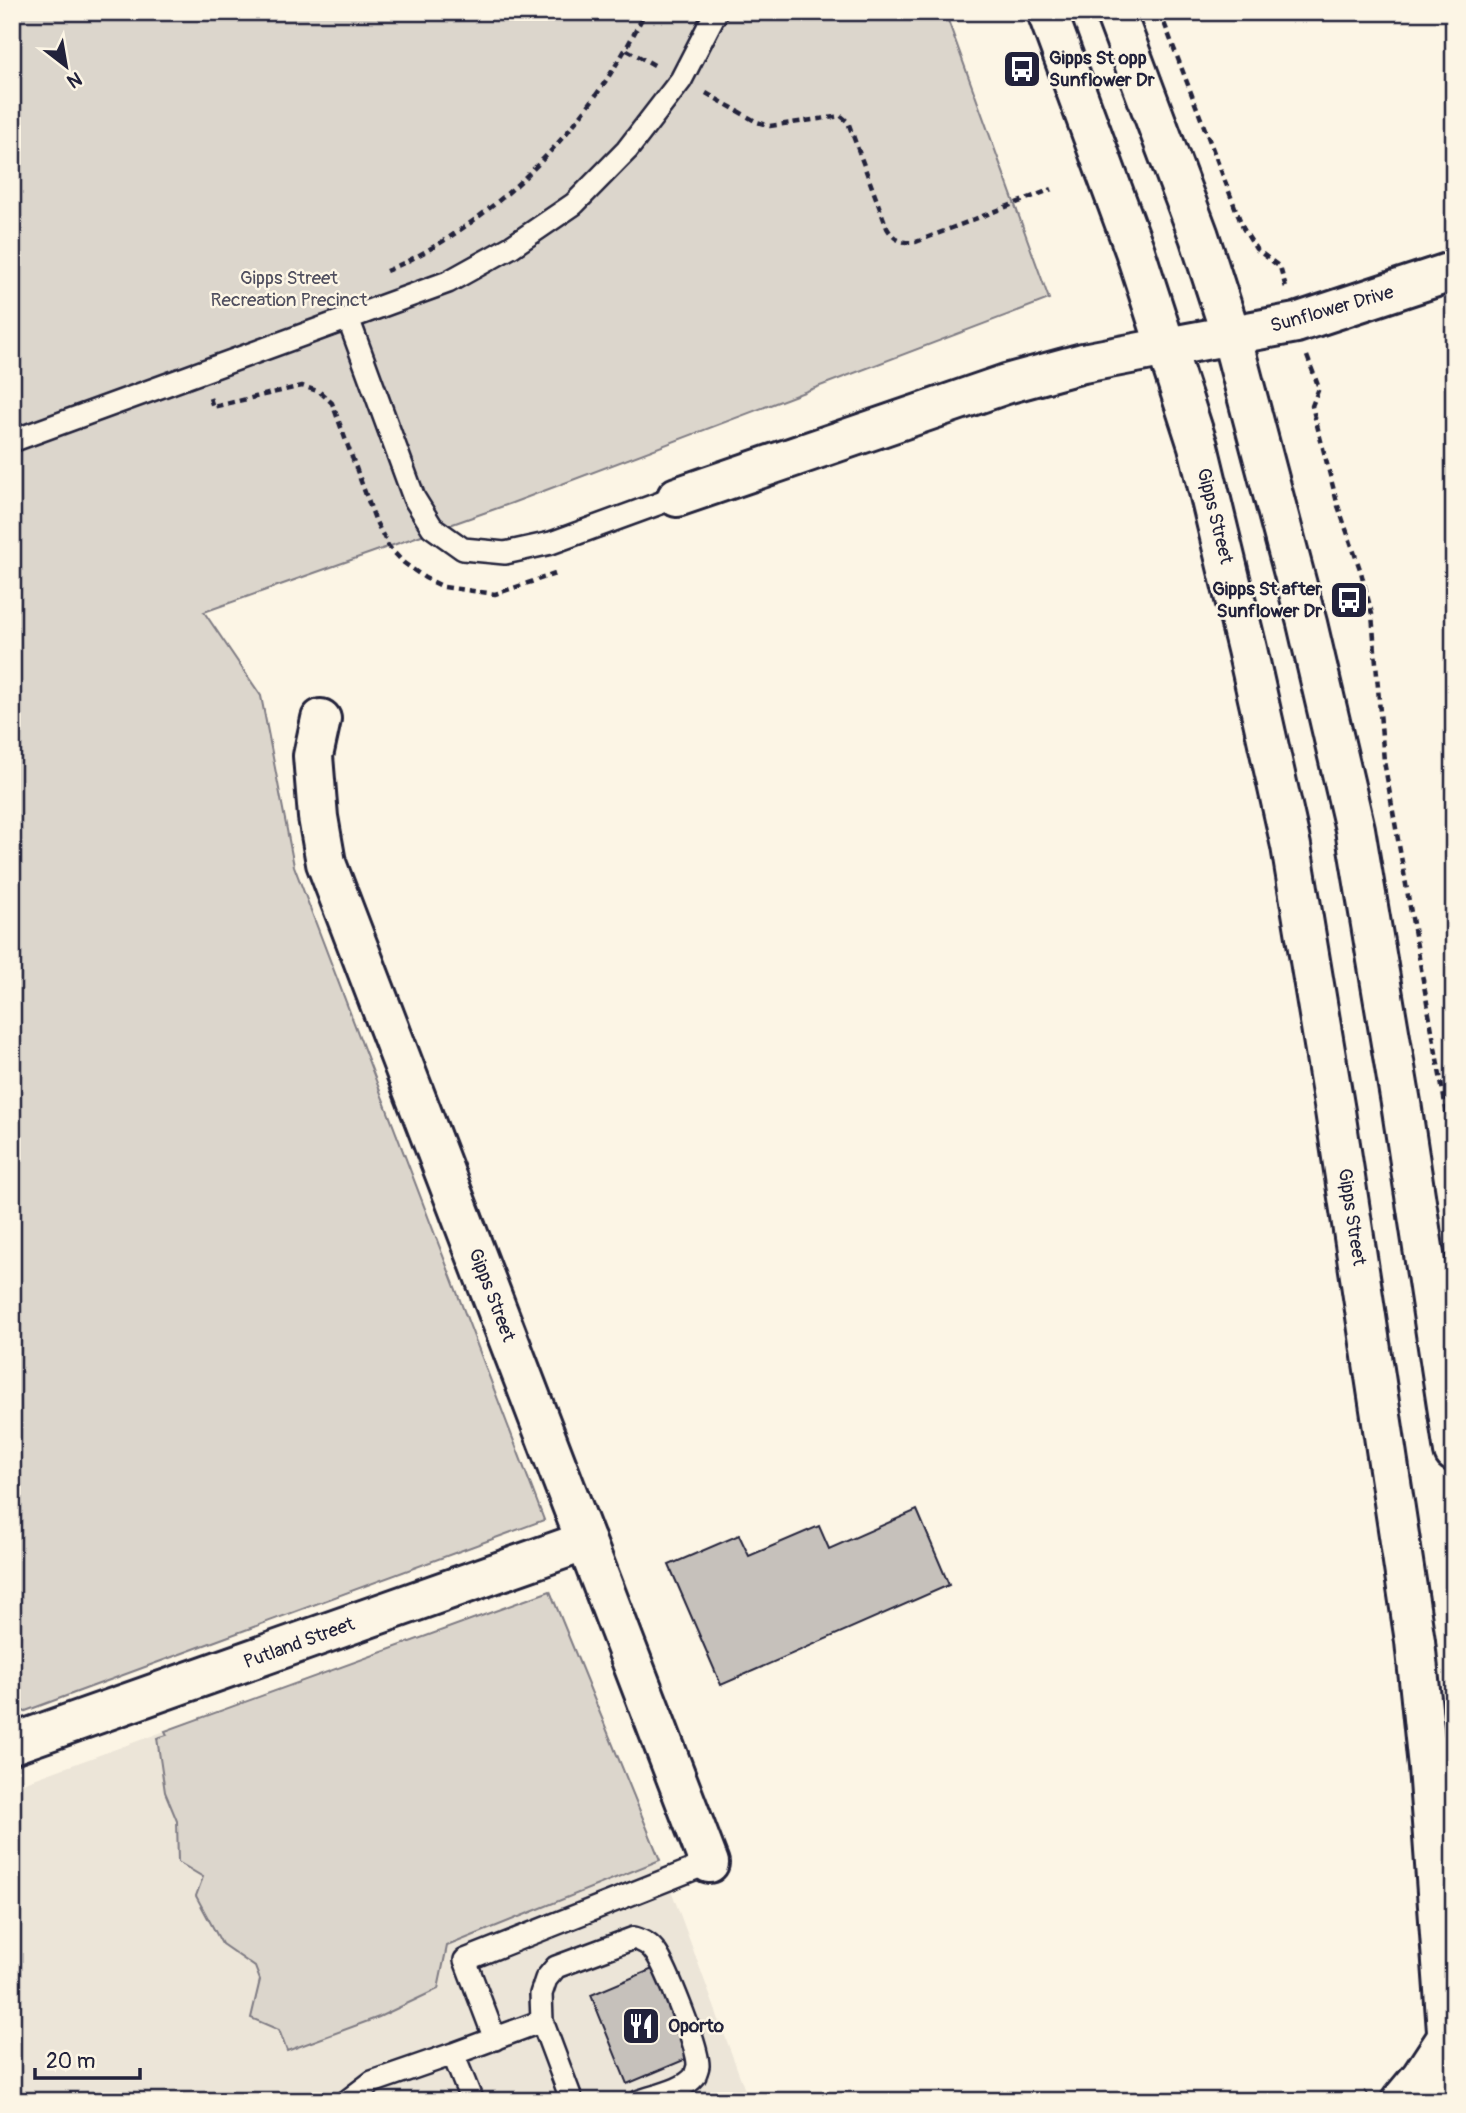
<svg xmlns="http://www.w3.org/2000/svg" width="1466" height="2113" font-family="Pangolin,sans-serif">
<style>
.built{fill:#ece5d8}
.green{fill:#dcd6cc;stroke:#7f7c84;stroke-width:2}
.building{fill:#c6c1bb;stroke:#22223b;stroke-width:2}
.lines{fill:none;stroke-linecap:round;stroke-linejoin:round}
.lane-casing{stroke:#22223b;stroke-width:26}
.street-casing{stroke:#22223b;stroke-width:44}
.secondary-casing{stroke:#22223b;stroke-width:44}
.highway-casing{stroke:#22223b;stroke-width:44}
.path{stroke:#22223b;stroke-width:4.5;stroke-dasharray:7 5;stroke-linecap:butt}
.lane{stroke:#fcf5e5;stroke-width:21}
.street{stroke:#fcf5e5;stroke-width:38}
.secondary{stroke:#fcf5e5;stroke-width:38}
.highway{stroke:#fcf5e5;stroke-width:38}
.labels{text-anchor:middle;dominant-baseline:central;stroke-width:5;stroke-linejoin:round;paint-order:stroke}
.poi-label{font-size:19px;font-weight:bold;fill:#22223b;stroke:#fcf5e5;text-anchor:start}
.park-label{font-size:19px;fill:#504f5f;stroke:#fcf5e5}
.street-label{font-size:19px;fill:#22223b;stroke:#fcf5e5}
</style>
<rect width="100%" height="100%" fill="#fcf5e5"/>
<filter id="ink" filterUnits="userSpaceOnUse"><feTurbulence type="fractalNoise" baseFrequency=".0143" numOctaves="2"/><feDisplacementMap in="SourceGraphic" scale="14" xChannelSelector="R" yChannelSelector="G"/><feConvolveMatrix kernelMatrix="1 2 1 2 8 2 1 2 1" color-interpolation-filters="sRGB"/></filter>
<g filter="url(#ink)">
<path class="built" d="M165,1731l122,319 92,-33 59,-28 9,-43 213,-86 89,241h-737v-314z"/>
<path class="green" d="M12,12h933l104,287 -537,204 -308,109 57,84 33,170 250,654 -532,196z
M550,1591l110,269 -213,86 -9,43 -59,28 -92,34 -8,-21 -28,-12 9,-38 -5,-13 -33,-23 -26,-48 7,-19 -25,-15 -1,-41 -12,-29 -8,-54 10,-3 -2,-4z"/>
<path class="building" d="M917,1510l32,75 -228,100 -52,-120 70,-30 10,21 70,-30 10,23z
M655,1968l36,89 -64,27 -36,-89z"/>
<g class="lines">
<defs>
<path id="lane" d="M348,318l66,180 18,29 31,22 42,4 46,-10 126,-46
M12,441l436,-159 63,-35 63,-43 53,-54 54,-70 35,-68
M542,2021l-1,-27 5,-15 10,-12 78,-29c9,3 16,6 22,15 10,14 43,96 42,113 0,1 -3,9 -3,10 -12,15 -38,19 -55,25
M495,2039l-30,-79 244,-97
M347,2101l25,-19 81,-28
M472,2101l-19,-47 89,-33 30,80"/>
<path id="street" d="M677,497l329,-113 77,-21 84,-16
M321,719l-8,37 5,61 8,46 383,1000
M12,1744l574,-203"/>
<path id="secondary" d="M1047,12l88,239 63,195 49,203 44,197 44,265 80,530 13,126 24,334
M1115,12l84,224 32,99 76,288 48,206 46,274 53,349
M1167,347l129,-24 158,-52"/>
<path id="highway" d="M1401,2101l20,-24 25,-38"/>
</defs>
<use href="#lane" class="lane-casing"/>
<use href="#street" class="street-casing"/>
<use href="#secondary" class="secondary-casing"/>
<use href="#highway" class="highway-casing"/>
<path class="path" d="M1160,12l83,216 13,21 24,18 6,21
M627,50l29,16
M706,93l51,29 13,4 71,-10 7,6 39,106c8,13 14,15 29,14l136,-53
M386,271c112,-48 207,-150 259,-259
M1307,356l12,32 -7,18 26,100 23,66 11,42 12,147 70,393
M210,398l3,9 89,-21 18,6 12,11 44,119 13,25 15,16 21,15 19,9 51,7 60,-20
M1356,2101l10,-9"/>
<use href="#lane" class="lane"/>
<use href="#street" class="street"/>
<use href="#secondary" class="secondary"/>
<use href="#highway" class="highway"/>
</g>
</g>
<defs>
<symbol id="bus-square" viewBox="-11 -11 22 22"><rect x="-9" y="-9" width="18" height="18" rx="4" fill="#22223b" stroke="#fcf5e5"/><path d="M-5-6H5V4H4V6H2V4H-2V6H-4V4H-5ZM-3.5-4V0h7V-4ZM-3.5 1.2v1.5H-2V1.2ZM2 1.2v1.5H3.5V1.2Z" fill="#fff"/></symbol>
<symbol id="restaurant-square" viewBox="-11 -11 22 22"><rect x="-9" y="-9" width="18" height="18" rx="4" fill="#22223b" stroke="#fcf5e5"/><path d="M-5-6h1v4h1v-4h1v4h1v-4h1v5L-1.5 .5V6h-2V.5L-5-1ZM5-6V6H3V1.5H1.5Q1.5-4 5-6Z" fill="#fff"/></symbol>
</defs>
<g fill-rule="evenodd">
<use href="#bus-square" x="1000" y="47" width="44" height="44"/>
<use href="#bus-square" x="1327" y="578" width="44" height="44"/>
<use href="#restaurant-square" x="619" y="2004" width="44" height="44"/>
</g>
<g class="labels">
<g class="poi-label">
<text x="1049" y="58">Gipps St opp<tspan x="1049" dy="22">Sunflower Dr</tspan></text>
<text x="1322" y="589" text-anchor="end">Gipps St after<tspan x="1322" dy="22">Sunflower Dr</tspan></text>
<text x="668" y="2026">Oporto</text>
</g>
<g class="park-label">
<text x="289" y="278">Gipps Street<tspan x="289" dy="22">Recreation Precinct</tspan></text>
</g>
<g class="street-label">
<text transform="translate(1332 309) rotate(-16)">Sunflower Drive</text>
<text transform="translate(1215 516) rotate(76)">Gipps Street</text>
<text transform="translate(1352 1217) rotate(81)">Gipps Street</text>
<text transform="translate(492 1295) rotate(69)">Gipps Street</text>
<text transform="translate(299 1643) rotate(-20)">Putland Street</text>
</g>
</g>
<rect width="1466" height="2113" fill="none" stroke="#fcf5e5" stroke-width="42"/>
<rect x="21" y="21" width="1424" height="2071" fill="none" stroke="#22223b" stroke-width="2.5" filter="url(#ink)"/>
<g transform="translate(66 66) rotate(149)" stroke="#fcf5e5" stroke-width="5" paint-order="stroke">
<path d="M0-5L12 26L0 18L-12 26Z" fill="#22223b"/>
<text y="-10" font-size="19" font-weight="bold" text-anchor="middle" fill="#22223b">N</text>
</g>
<path d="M35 2068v10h105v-10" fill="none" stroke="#22223b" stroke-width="3.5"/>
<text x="46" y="2068" font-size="21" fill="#22223b" stroke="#fcf5e5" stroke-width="5" paint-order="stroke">20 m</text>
</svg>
